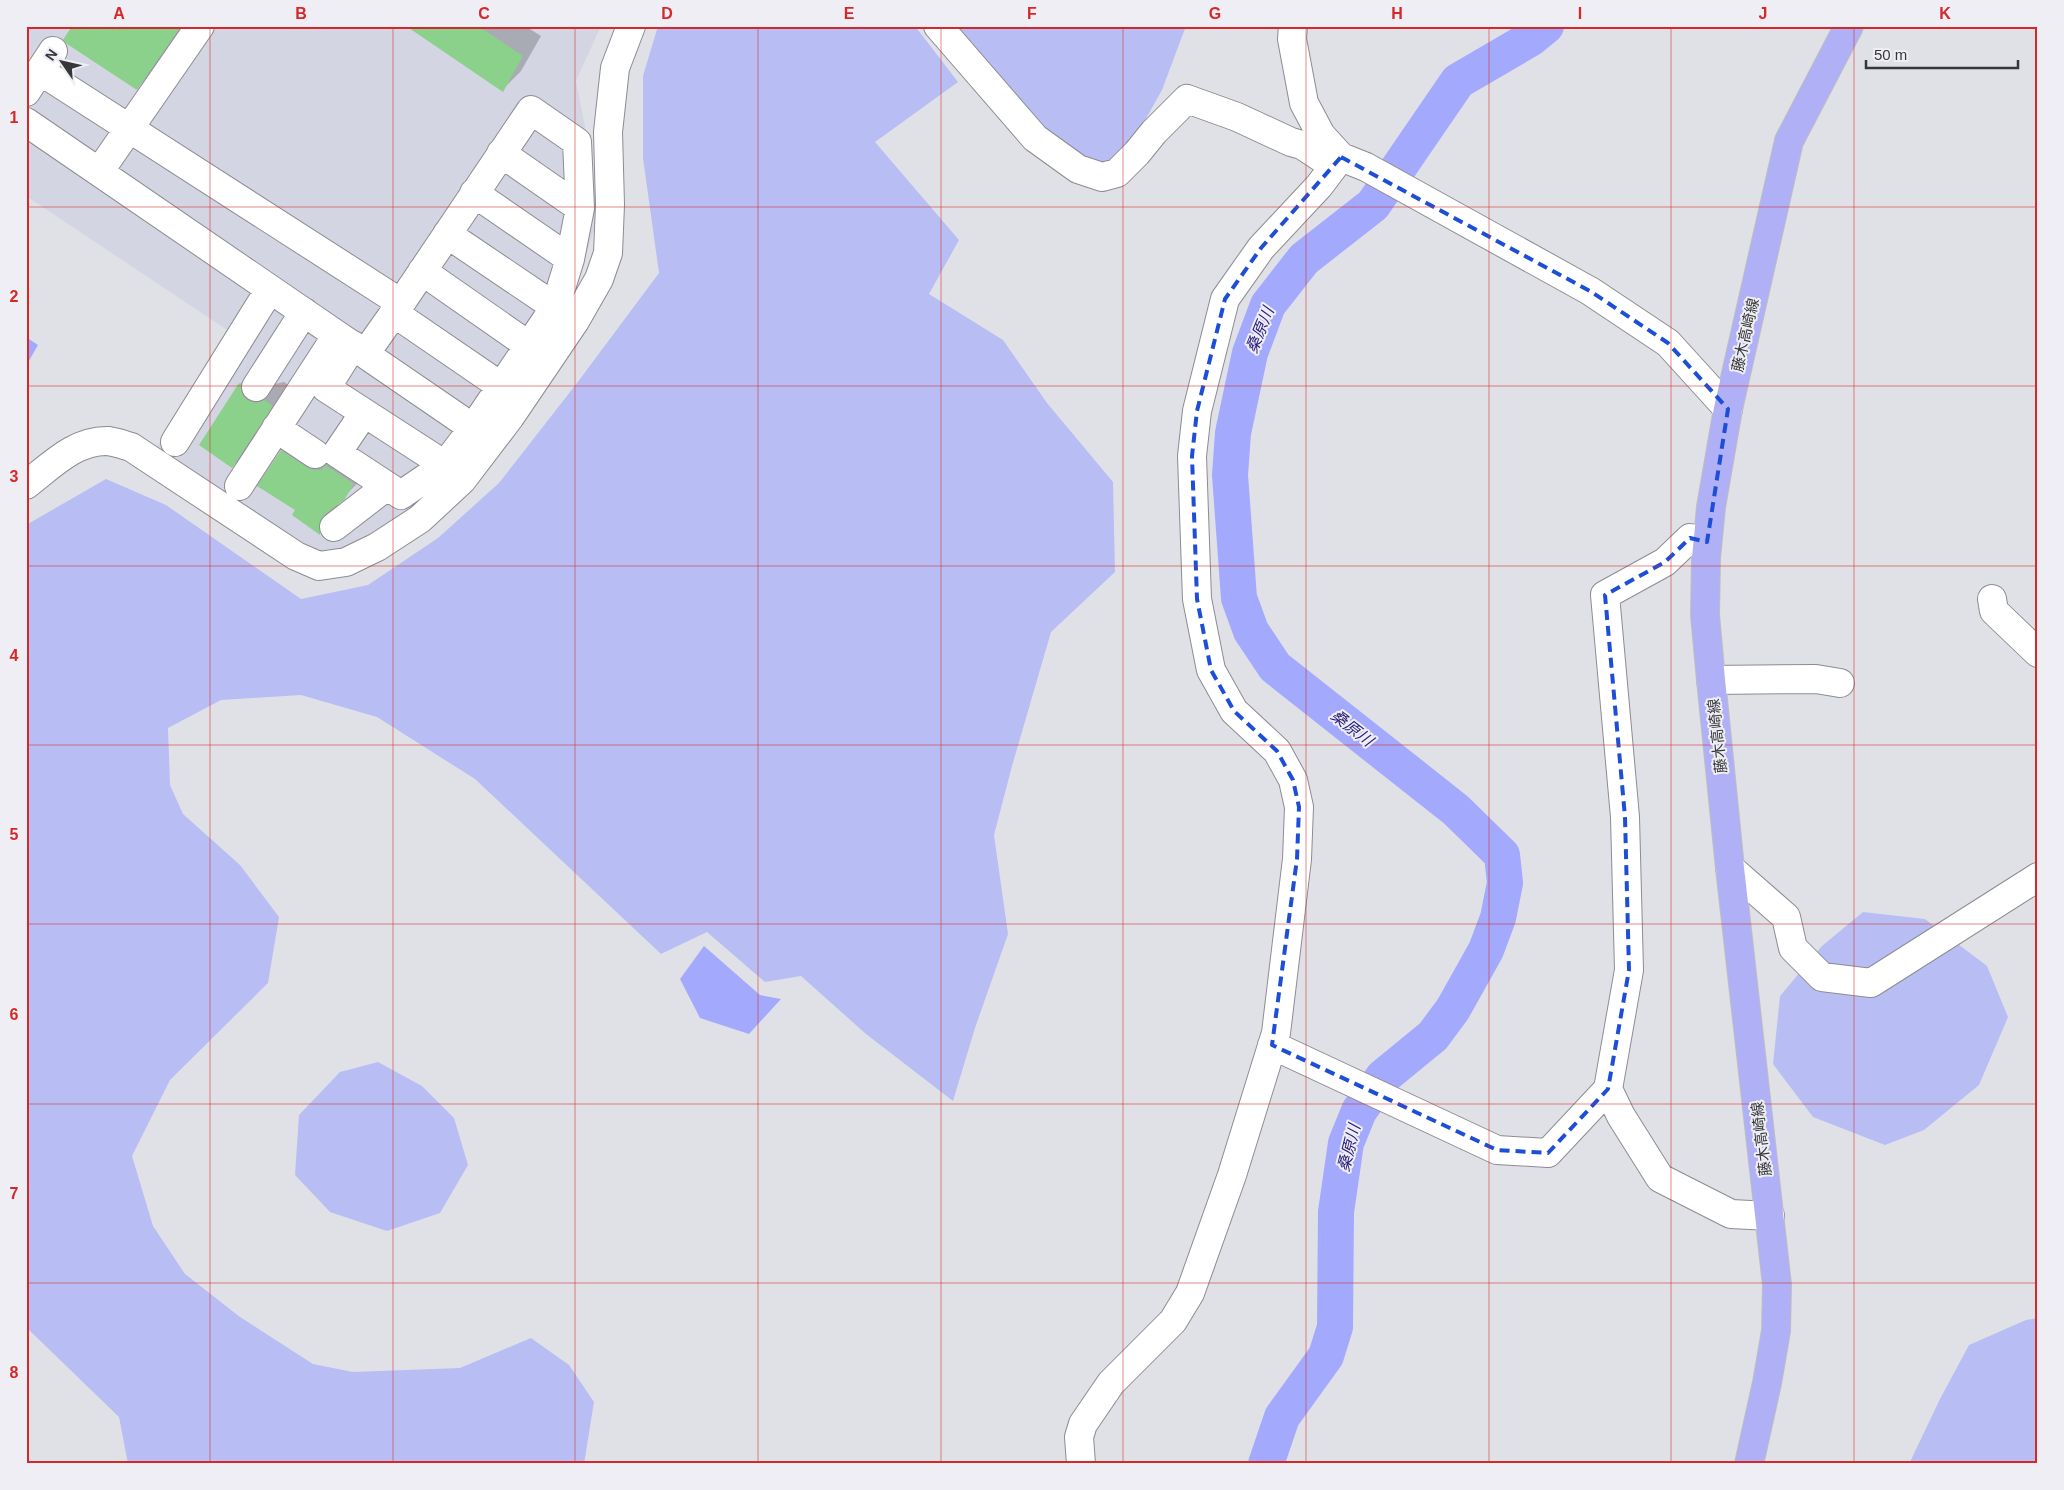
<svg xmlns="http://www.w3.org/2000/svg" width="2064" height="1490" font-family="Helvetica,'Noto Sans JP',sans-serif">
<style>
.built{fill:#d3d5e2}
.green{fill:#b8bef4}
.water{fill:#a3a9fc}
.shadow{fill:#0003}
.lines{fill:none;stroke-linecap:round;stroke-linejoin:round}
.river{stroke:#a3a9fc;stroke-width:36}
.building{fill:#8bd08b}
.minor-casing{stroke:#8c8c92;stroke-width:30}
.major-casing{stroke:#bfbfc0;stroke-width:30}
.minor{stroke:#fff;stroke-width:28}
.major{stroke:#afb0f5;stroke-width:28}
.marked{fill:none;stroke:#1d4ed8;stroke-width:4;stroke-dasharray:10 6;stroke-linejoin:round}
.grid{fill:none;stroke:#d62828;stroke-width:1;stroke-opacity:0.55}
.labels{text-anchor:middle;dominant-baseline:central;stroke-width:4;stroke-linejoin:round;paint-order:stroke}
.street-label{font-size:15px;fill:#363739;stroke:#eeeef4}
.water-label{font-size:16px;font-style:italic;fill:#2c217e;stroke:#eeeef4}
.neatline{fill:none;stroke:#d62828;stroke-width:2}
.grid-label{font-size:16px;text-anchor:middle;font-weight:bold;fill:#d62828}
</style>
<rect width="100%" height="100%" fill="#e0e1e7"/>
<path class="built" d="M26,26h575l-25,55 15,76 4,69 -26,87 -101,153 -125,91 -33,-3 -155,-104 72,-120 -201,-134z"/>
<path class="green" d="M658,26h257l43,56 -83,60 84,98 -30,54 74,46 44,63 66,79 2,90 -64,60 -39,134 -18,69 14,99 -33,94 -22,73 -87,-67 -65,-58 -36,6 -58,-50 -46,22 -186,-175 -98,-62 -76,-22 -80,5 -53,28 2,57 13,29 57,51 39,52 -11,66 -98,97 -38,76 21,70 32,48 55,43 73,47 40,8 107,-4 71,-30 38,27 25,37 -10,62h-456l-9,-47 -91,-88h-2v-804l80,-46 60,26 135,94 67,-14 70,-47 61,-55 78,-100 82,-110 -16,-115v-82z
M950,26h236l-24,64 -32,57 -30,20 -62,-39z
M1863,912l62,7 62,47 21,51 -29,68 -55,45 -39,15 -72,-28 -40,-53 7,-68 42,-50z
M378,1062l44,24 32,32 14,47 -28,48 -53,18 -57,-19 -35,-37 4,-60 41,-43z
M2038,1318v146h-129l31,-65 29,-54 57,-25z"/>
<path class="water" d="M26,337l12,8 -12,21z
M704,946l56,49 21,4 -32,35 -49,-16 -20,-39z"/>
<path class="shadow" d="M74,26h111l-29,43 -19,19z
M408,26h117l16,10 -20,35 -19,19z
M259,365l7,16 9,3 9,-2 6,4 -40,62 -18,19 8,-83z
M301,432l61,47 -24,23v13l-18,18 -23,-23 -15,-59z"/>
<g class="lines">
<path class="river" d="M1266,1464l16,-47 44,-61 9,-29 1,-115 10,-69 13,-32 24,-34 50,-41 20,-27 33,-59 12,-32 7,-35 -3,-28 -46,-45 -181,-143 -24,-36 -12,-33 -9,-123 3,-42 17,-80 18,-48 36,-46 69,-54 85,-124 72,-42 16,-13"/>
</g>
<path class="building" d="M72,26h109l-44,64 -70,-46 -4,-4z
M406,26h72l45,30 -20,36z
M239,383l2,2 1,9 5,6 9,3 8,-3 9,6 -41,62 -33,-23z
M281,450l25,17 8,3 4,-1 3,2 4,-6 29,19 -10,16 -20,15 -4,6v14l-28,-20 3,-5 -38,-24z"/>
<g class="lines">
<defs>
<path id="minor" d="M938,26l97,112 43,31 24,8 15,-4 20,-20 17,-21 33,-33 50,18 54,25 11,3 32,21
M1293,26l-1,13 12,64 17,32 20,22 25,10 224,124 78,52 60,66
M40,71l361,232 -36,51
M26,92l27,-41
M26,122l447,306
M501,153l79,55
M99,172l101,-146
M474,193l96,66
M447,234l108,73
M422,271l106,74
M394,313l108,74
M353,345l-27,43 119,77 28,-37 82,-121 15,-48 10,-51 -3,-66 -46,-32 -130,193
M256,387l48,-75
M364,413l-27,40 64,42 44,-30
M276,428l39,26
M175,442l95,-153
M26,485c25,-19 49,-45 82,-44 8,1 16,4 23,6l165,109 23,10 27,-4 31,-15 43,-28 42,-39 48,-63 65,-96 24,-42 9,-26 2,-48 -2,-73 7,-64 16,-42
M239,486l89,-137
M334,527l53,-41
M1992,599l2,12 44,42
M1711,680l105,-1 24,4
M1730,868l56,49 7,31 29,29 49,6 167,-106
M1272,1045l225,105 51,3 60,-64 13,27 39,62 71,36 39,2
M1608,1089l21,-119 -4,-153 -20,-222 60,-33 25,-24 17,4
M1081,1464l-2,-27 4,-13 28,-41 62,-62 17,-28 42,-118 44,-142 21,-174 2,-52 -6,-27 -16,-29 -43,-40 -23,-41 -14,-71 -5,-143 5,-45 28,-112 36,-51 58,-62 22,-29"/>
<path id="major" d="M1749,1464l18,-81 9,-52 1,-46 -47,-417 -19,-188 -6,-65 1,-57 5,-51 17,-98 61,-268 60,-115"/>
</defs>
<use href="#minor" class="minor-casing"/>
<use href="#major" class="major-casing"/>
<use href="#minor" class="minor"/>
<use href="#major" class="major"/>
</g>
<path class="marked" d="M1341,157l249,134 78,52 60,66 -21,133 -17,-4 -25,24 -60,33 20,222 4,153 -21,119 -60,64 -51,-3 -225,-105 25,-186 2,-52 -6,-27 -16,-29 -43,-40 -23,-41 -14,-71 -5,-143 5,-45 28,-112 36,-51z"/>
<path class="grid" d="M210,26v1438M393,26v1438M575,26v1438M758,26v1438M941,26v1438M1123,26v1438M1306,26v1438M1489,26v1438M1671,26v1438M1854,26v1438M26,207h2012M26,386h2012M26,566h2012M26,745h2012M26,924h2012M26,1104h2012M26,1283h2012"/>
<g class="labels">
<g class="street-label">
<text transform="translate(1745 335) rotate(-77)">藤木高崎線</text>
<text transform="translate(1717 736) rotate(-96)">藤木高崎線</text>
<text transform="translate(1761 1139) rotate(-97)">藤木高崎線</text>
</g>
<g class="water-label">
<text transform="translate(1260 330) rotate(-68)">桑原川</text>
<text transform="translate(1352 728) rotate(38)">桑原川</text>
<text transform="translate(1349 1148) rotate(-76)">桑原川</text>
</g>
</g>
<rect width="2064" height="1490" fill="none" stroke="#eeeef4" stroke-width="55"/>
<g transform="translate(62 62) rotate(304)" stroke="#eeeef4" stroke-width="4" paint-order="stroke">
<path d="M0-4L9 19L0 12L-9 19Z" fill="#363739"/>
<text y="-8" font-size="14" font-weight="bold" text-anchor="middle" fill="#363739">N</text>
</g>
<path d="M1866 60v8h152v-8" fill="none" stroke="#363739" stroke-width="2.5"/>
<text x="1874" y="60" font-size="15" fill="#363739" stroke="#eeeef4" stroke-width="4" paint-order="stroke">50 m</text>
<rect x="28" y="28" width="2008" height="1434" class="neatline"/>
<g class="grid-label">
<text x="119" y="19">A</text>
<text x="301" y="19">B</text>
<text x="484" y="19">C</text>
<text x="667" y="19">D</text>
<text x="849" y="19">E</text>
<text x="1032" y="19">F</text>
<text x="1215" y="19">G</text>
<text x="1397" y="19">H</text>
<text x="1580" y="19">I</text>
<text x="1763" y="19">J</text>
<text x="1945" y="19">K</text>
<text x="14" y="123">1</text>
<text x="14" y="302">2</text>
<text x="14" y="482">3</text>
<text x="14" y="661">4</text>
<text x="14" y="840">5</text>
<text x="14" y="1020">6</text>
<text x="14" y="1199">7</text>
<text x="14" y="1378">8</text>
</g>
</svg>
